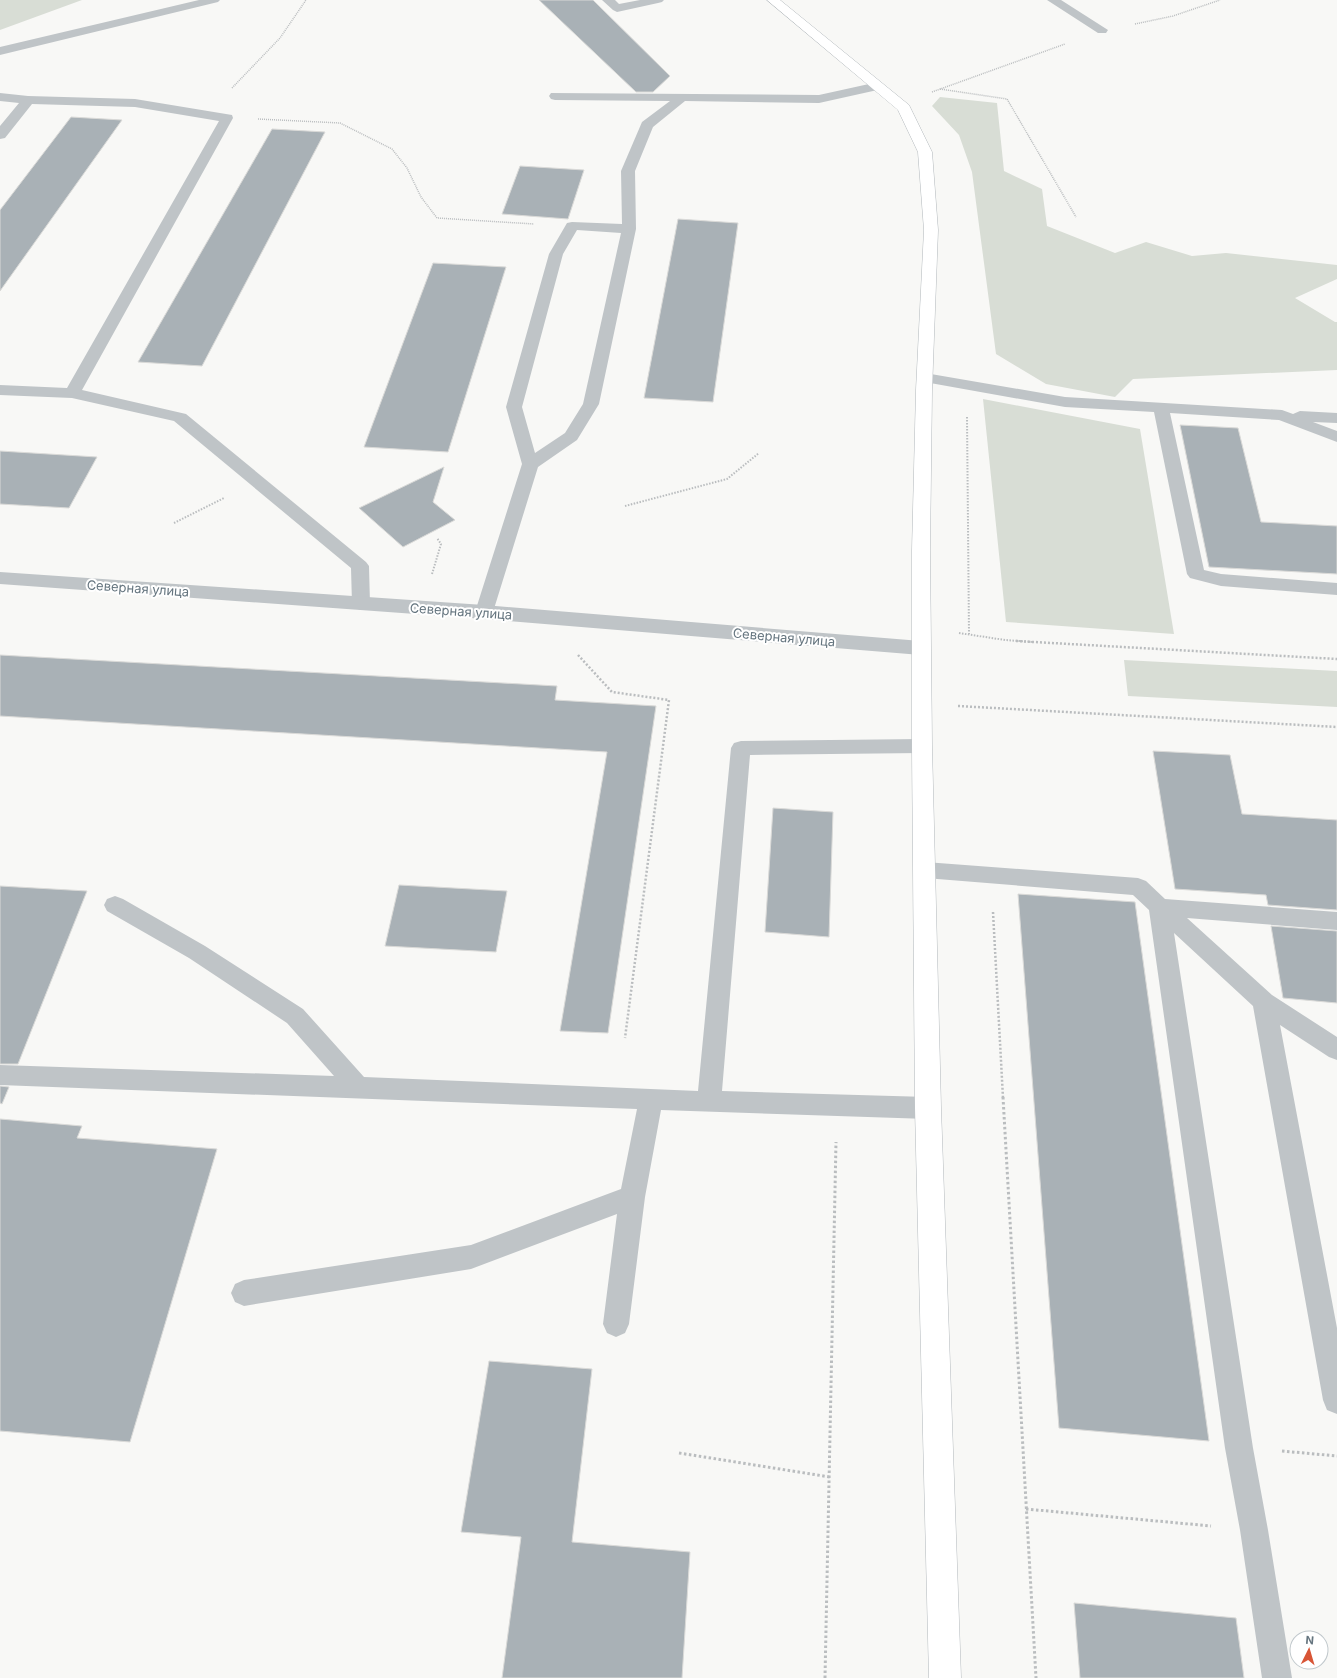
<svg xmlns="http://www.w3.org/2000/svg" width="1337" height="1678" font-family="Inter,sans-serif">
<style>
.green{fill:#d8ddd5}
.building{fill:#a9b1b6;stroke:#dadad8}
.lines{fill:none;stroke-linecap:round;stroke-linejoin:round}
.secondary-casing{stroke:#b2b8bc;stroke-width:1}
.path-far3{stroke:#babdbf;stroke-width:1.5;stroke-dasharray:1 1;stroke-linecap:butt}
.path-far2{stroke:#babdbf;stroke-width:2;stroke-dasharray:1.5 1.5;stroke-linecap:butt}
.path-far1{stroke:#babdbf;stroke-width:2.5;stroke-dasharray:2 2;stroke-linecap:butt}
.path{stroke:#babdbf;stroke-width:3;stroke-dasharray:2.5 2.5;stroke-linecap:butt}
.service{fill:#bfc4c7;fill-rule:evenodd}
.minor{fill:#bfc4c7;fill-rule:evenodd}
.secondary{fill:#fff;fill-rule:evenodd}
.labels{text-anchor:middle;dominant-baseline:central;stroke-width:4;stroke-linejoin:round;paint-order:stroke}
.street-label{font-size:13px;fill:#65757f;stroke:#fff}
</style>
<rect width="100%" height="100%" fill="#f8f8f6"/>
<path class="green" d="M0,0h82l-82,30z
M940,97l57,6 7,68 38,18 5,37 68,27 31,-11 46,14 34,-3 111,12v14l-42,19 40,24h2v48l-204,9 -18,18 -69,-13 -50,-30 -24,-182 -13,-37 -27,-29z
M983,399l157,30 34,205 -168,-12z
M1124,660l213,11v36l-209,-11z"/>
<path class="building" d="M539,0h54l77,76 -17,16h-17z
M71,117l51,3 -122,171v-81z
M272,129l53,3 -123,234 -64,-4z
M520,166l64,4 -16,49 -66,-5z
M678,219l60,4 -25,179 -69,-4z
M433,263l73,4 -58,185 -84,-5z
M1180,425l58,3 23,94 76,4v48l-128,-7z
M0,451l97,6 -28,51 -69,-4z
M444,467l-11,35 22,18 -52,27 -44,-39z
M0,655l557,31 -2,14 101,6 -48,327 -48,-2 47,-279 -607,-36z
M1153,751l77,4 12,59 95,6v90l-69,-5 -2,-10 -91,-6z
M773,808l60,4 -4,125 -64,-5z
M399,885l108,6 -11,61 -111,-6z
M0,886l87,5 -69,173h-18z
M1018,894l117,8 74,539 -150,-13z
M1271,926l66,5v72l-54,-5z
M0,1086l9,1 -7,17 -2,-1z
M0,1119l82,7 -5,12 140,11 -87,293 -130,-11z
M489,1361l103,8 -20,173 118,10 -8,126h-180l19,-141 -60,-5z
M1074,1603l162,15 8,60h-164z"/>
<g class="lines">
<defs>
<path id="secondary" d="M767,0h13l129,105 23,47 6,78 -6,160 -2,161 2,195 9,362 20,570h-32l-14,-570 -3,-362v-195l4,-161 8,-160 -6,-78 -20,-42z"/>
</defs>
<use href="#secondary" class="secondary-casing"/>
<path class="path-far3" d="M1135,24l38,-8 47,-16
M232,88l48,-50 26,-38
M940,89l67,10 69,118
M932,92l133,-48
M258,119l82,4 52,26 15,19 14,29 16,21 97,6"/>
<path class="path-far2" d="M967,417l2,217
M625,506l102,-27 32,-26
M174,523l50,-25
M432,574l9,-30 -4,-6
M959,633l46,7 28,2"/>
<path class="path-far1" d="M1016,641l321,18
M578,655l34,37 57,8 -44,338
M958,706l379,21
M993,912l10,186"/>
<path class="path" d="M1003,1097l33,581
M1282,1451l55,5
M679,1453l151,24
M1026,1509l185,17
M825,1678l11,-536"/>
<path class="service" d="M199,0h21l-2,2 -218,53v-8z
M602,0h13l4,4 21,-4h24l-2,2 -4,1 -41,9 -4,-2z
M1047,0h14l47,30 -2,3h-8z
M878,82l4,1 2,3 -2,3 -63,14 -134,-2 -32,26 -18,44 1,58 -37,175 -22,36 -39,27 -45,145 -2,4 -7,2 -7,-2 -2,-4 47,-148 -16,-57 43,-153 18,-31 5,-1 50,2 -1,-53 21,-49 28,-21 -115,-1 -4,-1 -2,-3 2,-3 268,2zM577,230l44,3 -38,171 -18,29 -30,20 -13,-46 41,-153z
M0,93l28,3 107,3 97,16 1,3 -151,272 104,24 180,148 3,4 1,38 -3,4 -6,2 -6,-2 -3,-4 -1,-36 -177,-147 -102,-23 -72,-3v-10l67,3 152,-267 -84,-14 -103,-3 -27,34 -5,1v-13l19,-23 -19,-2z
M925,373l140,24 217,13 11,4 7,-3 37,2v10l-24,-1 24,9v11l-58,-22 -109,-7 34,157 17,4 116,9v12l-116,-9 -31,-8 -3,-4 -33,-162 -89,-5 -146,-26 -2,-3 2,-3z
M922,739l7,2 3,5 -3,5 -7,2 -172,2 -28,336 206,6 8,3 4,8 -4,8 -8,3 -267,-9 -16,87 -16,127 -4,9 -9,4 -9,-4 -4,-9 14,-110 -146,55 -227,37 -9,-4 -4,-9 4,-9 9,-4 227,-35 150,-56 16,-80 -637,-24v-20l334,11 -47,-53 -98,-65 -82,-47 -3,-6 3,-6 8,-3 8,3 82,47 98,63 61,68 334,14 33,-343 3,-5 7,-2z
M925,862l213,16 8,3 19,18 172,13v18l-150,-12 85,77 65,42v23l-8,-3 -49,-32 57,303v86l-10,-4 -4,-10 -70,-394 -79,-73 79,515 15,82 24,148h-30l-22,-148 -15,-82 -76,-538 -16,-15 -208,-17 -8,-2 -3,-6 3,-6z"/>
<path class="minor" d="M0,572l484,33 437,36 7,2 3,5 -3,5 -7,2 -437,-36 -484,-35z"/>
<use href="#secondary" class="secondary"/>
</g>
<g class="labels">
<g class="street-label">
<text transform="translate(138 588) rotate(4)">Северная улица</text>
<text transform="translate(461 611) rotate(4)">Северная улица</text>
<text transform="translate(784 637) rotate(5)">Северная улица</text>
</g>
</g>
<g transform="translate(1309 1650) rotate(5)"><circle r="19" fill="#ffffff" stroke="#c1c8cc"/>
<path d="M0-3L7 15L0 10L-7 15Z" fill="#d85536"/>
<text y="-6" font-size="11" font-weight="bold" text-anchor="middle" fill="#65757f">N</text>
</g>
</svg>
